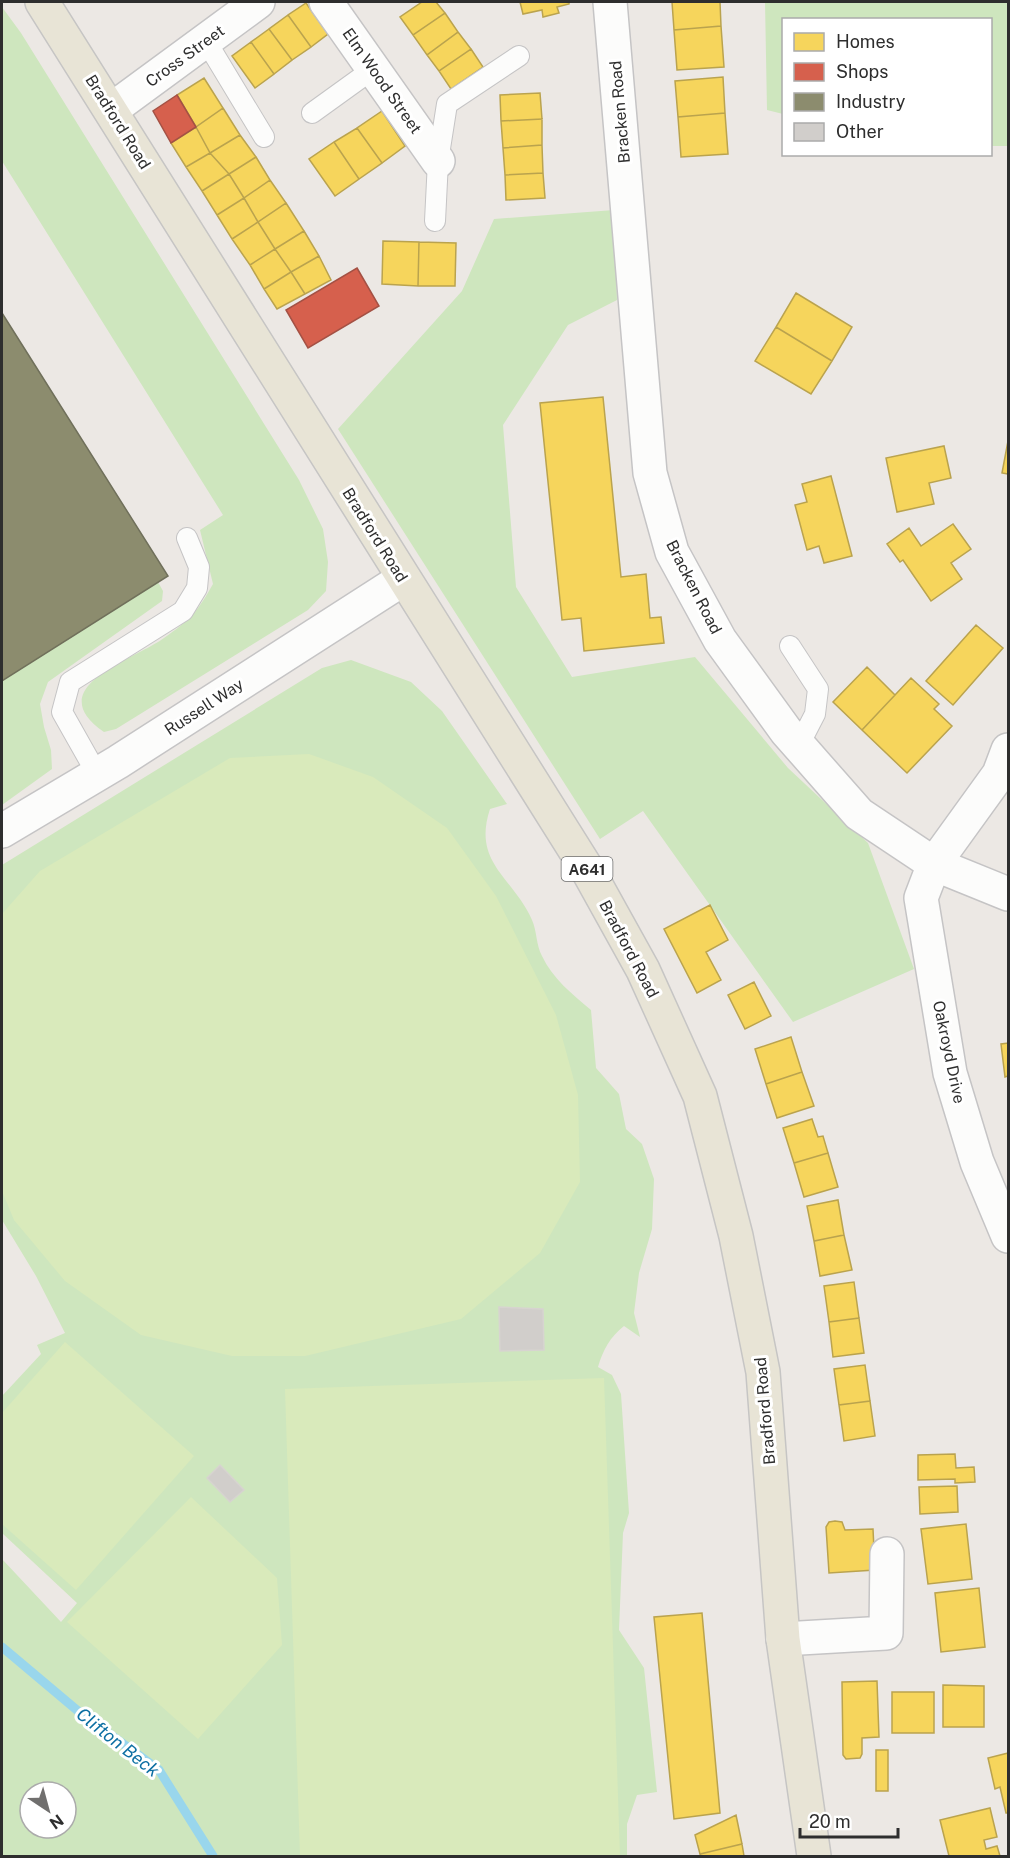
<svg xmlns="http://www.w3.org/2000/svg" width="1010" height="1858" font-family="'Public Sans',sans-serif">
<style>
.green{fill:#cee6be;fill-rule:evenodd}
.pitch{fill:#d9eabb}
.homes{fill:#f6d55c;stroke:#baa34e;stroke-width:1.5}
.shops{fill:#d6604d;stroke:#a45144;stroke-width:1.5}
.industry{fill:#8c8c6e;stroke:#70705b;stroke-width:1.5}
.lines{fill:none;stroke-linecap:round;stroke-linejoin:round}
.stream{stroke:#99d6ec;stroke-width:9}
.building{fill:#d1cecb;stroke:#d7d4d0;stroke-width:1.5}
.lane-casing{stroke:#c5c4c5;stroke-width:22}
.street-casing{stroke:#c5c4c5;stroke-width:36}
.primary-casing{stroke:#c6c5c4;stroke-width:36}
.lane{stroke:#fcfcfb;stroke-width:20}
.street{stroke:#fcfcfb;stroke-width:33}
.primary{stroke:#e8e4d6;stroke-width:33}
.labels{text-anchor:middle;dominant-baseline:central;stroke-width:6;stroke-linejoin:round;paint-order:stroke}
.shield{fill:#fff;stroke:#6d6d6d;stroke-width:1.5}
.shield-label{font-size:15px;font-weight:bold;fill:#2e2e2e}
.street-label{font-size:16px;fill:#2e2e2e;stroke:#fff}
.water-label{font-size:18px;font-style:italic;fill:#0d6fa3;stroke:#fff}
</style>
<rect width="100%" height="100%" fill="#ece8e4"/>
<path class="green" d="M765,2h243v144h-17l-1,-126h-206l-1,94 -16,-4z
M2,7l19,26 278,447 24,49 5,33 -2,29 -18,19 -192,119 -12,3c-65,-45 30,-72 60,-94 26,-18 34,-27 49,-54l-13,-54 23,-15 -221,-354z
M614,210l3,90 -49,25 -65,100 13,162 56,90 123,-20 93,111 80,75 46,126 -121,53 -150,-211 -43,28 -262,-410 124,-138 32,-72z
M158,582l5,9 -1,10 -114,81 -8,22 4,23 7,23 1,19 -50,36v-124z
M351,660l60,22 31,29 65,93 -17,5c-18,54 23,68 42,111 5,11 4,25 10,36 10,22 31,39 49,54l5,58 23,26 7,35 16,15 12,35 -2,50 -13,44 -5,40 6,24 -16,-11c-14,11 -21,24 -26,41l14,8 9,19 8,119 -6,20 -4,97 25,38 13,124 -20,3 -10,29v32h-625v-297l59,63 16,-19 -75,-70v-137l39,-42 -4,-9 28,-12 -29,-57 -34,-56v-355l320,-197zM30,1792h36v36h-36z"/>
<path class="pitch" d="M309,754l64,23 74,51 49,68 60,119 22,80 2,87 -40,71 -79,66 -156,37h-73l-91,-21 -76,-54 -51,-61 -12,-29v-277l38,-43 190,-113z
M65,1342l129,114 -118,134 -74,-66v-111z
M604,1378l16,478h-320l-15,-467z
M191,1497l86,81 5,67 -84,94 -131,-117z"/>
<path class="homes" d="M422,2h14l9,11 -32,22 -13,-18z
M520,2h49v2l-12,3 2,6 -16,4 -1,-7 -19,4z
M672,2h48l1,24 -47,4z
M306,3l22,31 -17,13 -23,-32z
M445,13l13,19 -31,23 -14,-20z
M288,15l23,32 -19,13 -23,-31z
M721,26l3,41 -47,3 -3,-40z
M269,29l23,31 -18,14 -23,-32z
M458,32l13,17 -32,22 -12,-16z
M251,42l23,32 -19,14 -23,-32z
M471,49l12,18 -32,22 -12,-18z
M723,77l2,36 -47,4 -3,-36z
M204,78l19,30 -27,19 -19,-32z
M540,93l2,26 -41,2 -1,-26z
M223,108l17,27 -30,18 -14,-26z
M382,111l23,35 -23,17 -25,-35z
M725,113l3,41 -47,3 -3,-40z
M542,119v26l-39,3 -2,-27z
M196,127l14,26 -24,14 -15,-24z
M357,128l25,35 -23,16 -25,-37z
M240,135l16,22 -27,17 -19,-21z
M334,142l25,37 -24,17 -26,-37z
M542,145l1,28 -38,2 -2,-27z
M210,153l19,21 -27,17 -16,-24z
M256,157l14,23 -26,18 -15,-24z
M543,173l2,25 -39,2 -1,-25z
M229,174l15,24 -27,17 -15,-24z
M270,180l16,23 -28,19 -14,-24z
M244,198l14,24 -26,17 -15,-24z
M286,203l18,28 -29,18 -17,-27z
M258,222l17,27 -25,16 -18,-26z
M304,231l15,25 -28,16 -16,-23z
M383,241l36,1 -1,44 -36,-2z
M419,242l37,1 -1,43h-37z
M275,249l16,23 -27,17 -14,-24z
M319,256l12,24 -26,14 -14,-22z
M291,272l14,22 -28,15 -13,-20z
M796,293l56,34 -20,34 -56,-34z
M776,327l56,34 -21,33 -56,-33z
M603,397l18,180 25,-3 4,44 11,-1 3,26 -80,8 -3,-33 -19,2 -22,-217z
M1008,441v33l-6,-1z
M944,446l7,32 -22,5 5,21 -37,8 -11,-54z
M831,476l21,80 -28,7 -5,-17 -12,4 -12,-45 12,-3 -5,-18z
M953,524l18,25 -20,14 11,16 -31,22 -28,-41 -3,2 -13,-18 22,-16 12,18z
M976,625l27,23 -50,57 -27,-24z
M867,667l28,28 -33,35 -29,-28z
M911,678l28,26 -5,5 18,17 -45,47 -45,-43z
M710,905l18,35 -22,12 15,28 -24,13 -33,-64z
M754,982l17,34 -26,13 -17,-34z
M791,1037l11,35 -36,12 -11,-35z
M1008,1043v33l-3,1 -4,-33z
M802,1072l12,34 -37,12 -11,-34z
M812,1119l6,18 5,-1 5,17 -34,10 -11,-35z
M828,1153l10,34 -34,10 -10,-34z
M838,1200l6,35 -30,6 -7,-35z
M844,1235l8,35 -32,6 -6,-35z
M854,1282l5,36 -30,4 -5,-36z
M859,1318l5,35 -31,4 -4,-35z
M865,1365l5,36 -31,4 -5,-36z
M870,1401l5,35 -31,5 -5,-36z
M955,1454l1,14 18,-1 1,15 -20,1v-4l-37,1v-25z
M957,1486l1,26 -38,2 -1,-27z
M835,1521l7,1 3,8 28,-1 2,41 -46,3 -3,-46 3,-5z
M966,1524l6,55 -44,5 -7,-55z
M979,1588l6,59 -44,5 -6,-59z
M702,1613l18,200 -46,6 -20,-202z
M877,1681l2,56 -17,1v16l-2,4 -14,1 -3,-4 -1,-73z
M943,1685l41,1v41h-41z
M892,1692h42v41h-42z
M876,1750h12v41h-12z
M1008,1753v60h-2l-6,-26 -5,2 -7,-31z
M990,1808l7,29 -13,3 2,9 11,-3 3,10h-51l-9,-36z
M736,1815l6,29 -42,10 -5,-19z
M742,1844l2,12h-43l-1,-2z"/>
<path class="shops" d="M177,95l19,32 -25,16 -18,-32z
M357,268l22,38 -71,42 -22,-38z"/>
<path class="industry" d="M2,313l166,263 -166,105z"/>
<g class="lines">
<path class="stream" d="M2,1647l76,64 81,59 54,86"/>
</g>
<path class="building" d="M499,1307l44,2 1,41 -44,1z
M220,1465l24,25 -14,12 -23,-24z"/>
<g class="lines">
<defs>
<path id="lane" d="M206,41l58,96
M312,113l61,-44
M435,221l3,-60 9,-57 72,-48
M790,646l28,43 -3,25 -16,31
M97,774l-35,-62 8,-30 113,-71 14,-23 2,-21 -12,-29"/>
<path id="street" d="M326,2l112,159
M610,2l40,471 22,79 48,88 66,91 73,83 75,50 74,30
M111,110l147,-108
M1008,750l-9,24 -65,90 -13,34 29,175 27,89 31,74
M2,831l116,-69 285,-183
M783,1639l103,-6 1,-79"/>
<path id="primary" d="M42,2l545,867 56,101 57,126 36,140 27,136 20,267 31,217"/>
</defs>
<use href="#lane" class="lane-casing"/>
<use href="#street" class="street-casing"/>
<use href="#primary" class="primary-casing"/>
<use href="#lane" class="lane"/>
<use href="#street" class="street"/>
<use href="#primary" class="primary"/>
</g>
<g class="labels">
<rect class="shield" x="561.5" y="857" width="51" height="24" rx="4.5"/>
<g class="shield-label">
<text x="587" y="869">A641</text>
</g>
<g class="street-label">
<text transform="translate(185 56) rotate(-36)">Cross Street</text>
<text transform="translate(382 81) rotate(55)">Elm Wood Street</text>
<text transform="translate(620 112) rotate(-95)">Bracken Road</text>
<text transform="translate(118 122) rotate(58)">Bradford Road</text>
<text transform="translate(375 535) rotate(58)">Bradford Road</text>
<text transform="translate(694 587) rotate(63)">Bracken Road</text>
<text transform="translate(204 707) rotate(-33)">Russell Way</text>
<text transform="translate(629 949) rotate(62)">Bradford Road</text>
<text transform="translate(949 1052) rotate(78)">Oakroyd Drive</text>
<text transform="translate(765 1411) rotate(-95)">Bradford Road</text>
</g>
<g class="water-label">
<text transform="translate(118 1742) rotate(38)">Clifton Beck</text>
</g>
</g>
<rect width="1010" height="1858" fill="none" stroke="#2e2e2e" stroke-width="6"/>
<rect x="782" y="18" width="210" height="138" fill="#ffffff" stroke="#ababab" stroke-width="1.5"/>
<rect x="794" y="33" width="30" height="18" fill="#f6d55c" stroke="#ababab" stroke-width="1.5"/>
<text x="836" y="48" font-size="18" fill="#2e2e2e">Homes</text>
<rect x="794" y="63" width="30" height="18" fill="#d6604d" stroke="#ababab" stroke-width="1.5"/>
<text x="836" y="78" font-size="18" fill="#2e2e2e">Shops</text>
<rect x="794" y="93" width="30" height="18" fill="#8c8c6e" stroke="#ababab" stroke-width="1.5"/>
<text x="836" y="108" font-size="18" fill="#2e2e2e">Industry</text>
<rect x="794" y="123" width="30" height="18" fill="#d1cecb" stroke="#ababab" stroke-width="1.5"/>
<text x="836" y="138" font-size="18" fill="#2e2e2e">Other</text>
<g transform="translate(48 1810) rotate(144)"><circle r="28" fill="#ffffff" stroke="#ababab" stroke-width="1.5"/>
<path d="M0-4.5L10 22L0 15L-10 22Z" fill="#706f6e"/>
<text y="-9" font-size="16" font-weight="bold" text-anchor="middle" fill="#2e2e2e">N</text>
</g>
<path d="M800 1828v9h98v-9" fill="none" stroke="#2e2e2e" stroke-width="3"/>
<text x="809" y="1828" font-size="18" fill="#2e2e2e" stroke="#ffffff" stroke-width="4.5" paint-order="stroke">20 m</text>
</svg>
